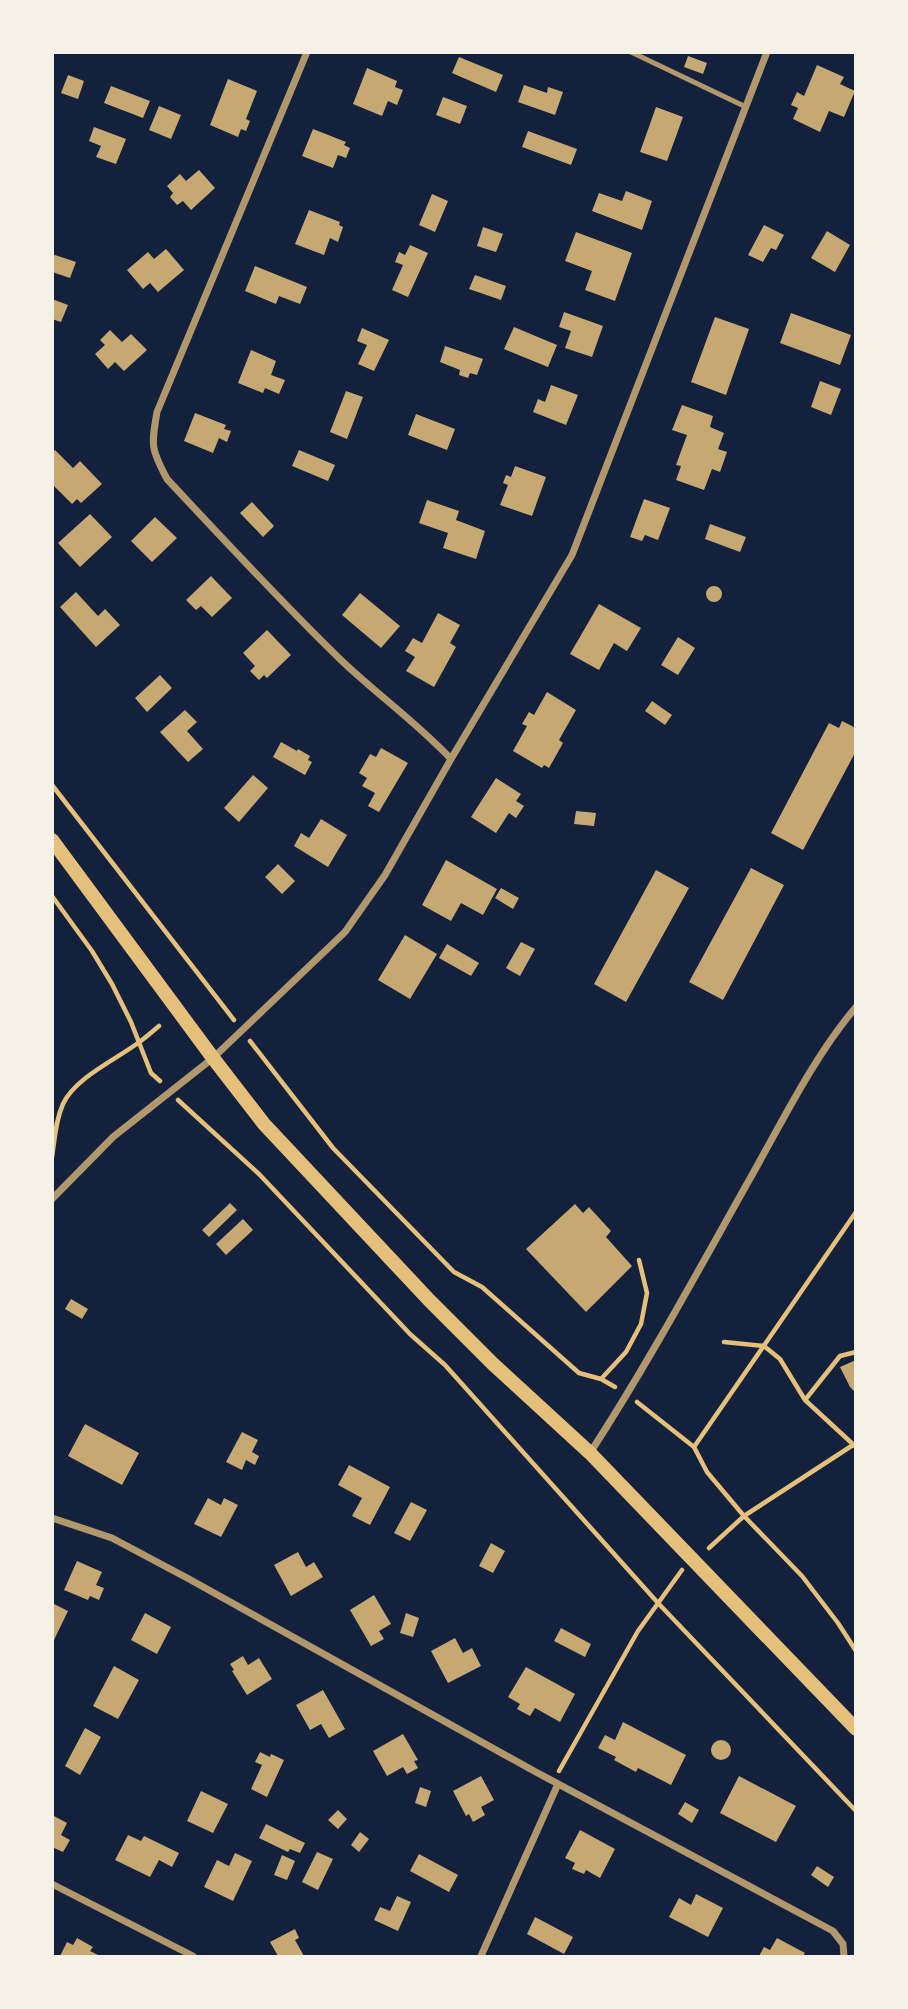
<svg xmlns="http://www.w3.org/2000/svg" width="908" height="2009" font-family="Poppins,sans-serif">
<style>
.building{fill:#c6a872}
.lines{fill:none;stroke-linecap:round;stroke-linejoin:round}
.path{stroke:#e5c07b;stroke-width:4.5}
.service{stroke:#b1986c;stroke-width:5}
.minor{stroke:#b1986c;stroke-width:7}
.secondary{stroke:#e5c07b;stroke-width:14}
</style>
<rect width="100%" height="100%" fill="#14213d"/>
<path class="building" d="M688,56l19,7 -4,11 -19,-7z
M459,57l44,18 -7,17 -44,-19z
M817,65l27,12 -4,7 15,7 -11,26 -15,-6 -9,21 -27,-13 5,-11 -7,-3 6,-13 7,4z
M367,68l30,13 -2,6 8,3 -6,15 -9,-4 -6,15 -29,-12z
M68,75l16,6 -6,18 -17,-6z
M228,79l29,12 -11,28 4,2 -4,10 -5,-2 -3,8 -28,-12z
M524,85l23,8 1,-6 15,5 -8,23 -37,-13z
M111,86l39,15 -7,17 -39,-15z
M443,97l24,9 -7,18 -24,-9z
M159,106l22,9 -10,24 -22,-9z
M656,107l27,10 -16,44 -27,-9z
M94,127l32,12 -10,25 -20,-7 5,-11 -12,-5z
M313,129l33,13 -2,3 6,3 -4,10 -8,-3 -5,13 -31,-12z
M528,131l49,18 -6,16 -49,-18z
M199,170l16,18 -24,22 -8,-9 -6,4 -7,-8 3,-4 -6,-7 13,-12 6,7z
M626,191l26,10 -10,29 -50,-19 7,-18 23,8z
M432,194l16,7 -13,31 -16,-7z
M309,210l31,12 -1,3 4,2 -5,15 -8,-4 -6,17 -29,-11z
M764,225l20,10 -8,15 -5,-2 -8,14 -15,-7z
M483,227l20,7 -7,18 -19,-6z
M827,231l23,14 -15,27 -24,-14z
M576,232l56,21 -17,48 -30,-11 7,-19 -27,-10z
M410,245l18,8 -20,44 -16,-7 11,-25 -8,-3 4,-10 6,3z
M166,249l18,21 -26,22 -8,-9 -7,6 -16,-19 21,-18 6,7z
M52,254l24,8 -6,16 -18,-6z
M255,266l52,21 -7,17 -21,-8 -3,8 -31,-13z
M475,275l31,11 -5,14 -32,-11z
M52,299l16,6 -7,17 -9,-3z
M564,312l39,14 -11,31 -27,-9 6,-17 -12,-4z
M791,313l60,22 -11,30 -60,-22z
M715,317l34,12 -23,66 -35,-13z
M514,327l43,18 -9,22 -44,-18z
M362,328l27,12 -15,31 -16,-7 9,-19 -10,-4z
M110,330l12,12 9,-8 16,16 -23,21 -9,-9 -7,7 -13,-15 10,-9 -5,-5z
M445,346l38,13 -6,16 -7,-2 -2,5 -9,-3 1,-5 -20,-8z
M251,350l25,11 -5,14 14,5 -6,14 -14,-6 -2,5 -25,-10z
M820,381l21,8 -10,26 -20,-8z
M551,385l27,10 -12,30 -33,-13 5,-13 7,3z
M346,391l17,6 -16,42 -17,-7z
M682,405l31,11 -3,11 14,6 -6,16 9,3 -7,20 -8,-3 -8,21 -28,-10 5,-14 -5,-1 11,-30 -15,-5z
M195,413l31,12 -2,4 7,2 -4,11 -8,-4 -6,15 -29,-12z
M416,414l39,15 -8,21 -39,-15z
M55,450l18,18 7,-7 22,23 -21,19 -4,-4 -5,5 -20,-20v-31z
M299,450l36,15 -7,16 -36,-15z
M515,466l31,11 -14,39 -32,-11 8,-20 -5,-2 3,-8 5,2z
M644,499l26,9 -12,32 -13,-5 -3,6 -12,-4z
M427,500l32,11 -3,9 29,11 -9,28 -33,-11 5,-15 -29,-10z
M252,502l22,24 -11,11 -23,-24z
M90,514l22,23 -32,30 -22,-24z
M155,517l22,21 -25,24 -21,-21z
M710,524l36,13 -6,15 -35,-13z
M211,576l21,22 -20,19 -11,-11 -5,4 -10,-10z
M706 594a8 8 0 1 1 16 0a8 8 0 1 1-16 0Z
M76,592l22,24 7,-7 15,16 -24,22 -36,-40z
M360,593l40,33 -19,22 -39,-33z
M599,604l42,24 -14,23 -13,-8 -15,27 -29,-16z
M438,613l22,12 -10,18 6,4 -22,40 -28,-16 9,-14 -10,-6 8,-13 9,5z
M267,630l24,25 -24,23 -3,-3 -5,5 -9,-9 5,-5 -12,-13z
M678,637l17,11 -17,27 -17,-10z
M160,675l12,13 -25,24 -12,-14z
M547,692l29,18 -17,30 4,3 -14,25 -5,-3 -2,3 -29,-17 14,-25 -5,-2 7,-12 5,3z
M652,701l20,14 -7,10 -20,-14z
M185,710l12,12 -10,9 16,18 -15,13 -28,-30z
M842,721l14,7 -2,8 2,1v14l-53,99 -32,-17 58,-110 10,5z
M281,742l16,9 1,-2 12,7 -2,4 4,2 -7,13 -32,-18z
M381,748l27,15 -29,49 -11,-6 7,-13 -13,-7 5,-8 -8,-5 11,-19 6,3z
M253,775l15,13 -29,34 -15,-14z
M496,778l25,16 -5,7 8,5 -8,12 -7,-5 -13,20 -25,-16z
M576,811l20,2 -2,13 -20,-2z
M321,819l26,16 -19,32 -34,-21 7,-13 8,5z
M446,860l51,29 -14,26 -22,-12 -10,18 -29,-16z
M278,864l17,17 -13,13 -17,-17z
M751,868l33,17 -61,115 -34,-18z
M656,870l33,18 -63,114 -32,-18z
M501,888l18,10 -6,11 -18,-11z
M405,935l32,19 -27,45 -32,-19z
M521,942l14,7 -15,27 -14,-8z
M447,944l32,19 -8,13 -32,-18z
M230,1203l7,7 -28,27 -7,-7z
M575,1204l8,9 6,-6 22,24 -5,6 26,29 -46,46 -60,-63z
M243,1219l10,11 -27,25 -10,-11z
M71,1299l17,10 -6,10 -17,-10z
M856,1360v33l-6,-6 -10,-20z
M85,1424l54,29 -17,32 -54,-29z
M242,1432l16,8 -6,12 7,4 -4,9 -9,-5 -4,10 -16,-8z
M349,1465l41,22 -20,38 -18,-9 10,-18 -24,-13z
M208,1498l13,7 3,-7 14,7 -17,32 -27,-13z
M411,1502l16,8 -17,31 -16,-8z
M491,1543l14,8 -12,22 -14,-7z
M298,1552l8,15 8,-5 9,15 -32,19 -17,-31z
M77,1561l25,11 -6,13 8,3 -5,12 -9,-4 -2,4 -24,-10z
M374,1595l17,29 -12,7 5,8 -13,7 -21,-36z
M52,1603l16,8 -16,33z
M145,1613l26,14 -14,27 -26,-14z
M406,1613l13,5 -6,19 -13,-4z
M561,1628l30,16 -6,13 -31,-16z
M455,1638l8,15 9,-5 9,18 -33,17 -17,-32z
M243,1656l5,9 11,-7 13,21 -25,16 -15,-24 2,-1 -4,-6z
M114,1666l25,14 -21,39 -25,-13z
M526,1667l49,27 -15,28 -25,-14 -5,8 -13,-7 3,-5 -12,-7z
M323,1690l22,39 -16,9 -8,-14 -11,6 -14,-25z
M623,1722l63,33 -15,30 -33,-17 -2,4 -22,-12 2,-3 -18,-9 7,-13 10,5z
M85,1728l16,9 -21,38 -15,-9z
M403,1734l15,26 -4,1 4,7 -11,6 -4,-7 -16,9 -14,-25z
M711 1750a10 10 0 1 1 20 0a10 10 0 1 1-20 0Z
M260,1752l10,5 1,-3 13,6 -17,37 -16,-8 11,-24 -7,-3z
M481,1776l13,24 -13,7 4,8 -12,7 -4,-8 -3,2 -13,-25z
M739,1776l57,30 -20,36 -56,-29z
M420,1787l11,4 -5,16 -11,-4z
M201,1791l27,13 -15,29 -26,-12z
M685,1802l14,8 -7,13 -14,-9z
M338,1810l9,9 -9,10 -10,-9z
M52,1815l15,8 -6,12 9,5 -7,12 -11,-5z
M266,1824l39,19 -5,10 -10,-4 -2,3 -29,-14z
M580,1830l35,19 -15,29 -14,-8 -2,4 -12,-5 3,-6 -10,-5z
M360,1832l9,7 -10,13 -8,-7z
M128,1835l13,6 3,-5 35,17 -7,14 -13,-7 -9,17 -35,-17z
M317,1852l16,7 -15,31 -16,-8z
M235,1853l17,8 -19,40 -29,-14 13,-27 12,6z
M419,1854l39,21 -9,17 -39,-21z
M282,1855l13,6 -8,19 -13,-5z
M817,1866l17,11 -6,10 -17,-12z
M696,1894l27,14 -15,29 -39,-20 10,-19 12,7z
M397,1896l14,6 -13,29 -24,-11 6,-13 10,4z
M535,1917l38,20 -9,17 -37,-20z
M295,1929l4,9 -4,2 9,16h-26l-8,-14z
M77,1938l16,9 -3,4 10,5h-40l7,-14 6,3z
M777,1938l28,15 -2,3h-44l5,-9 6,3z"/>
<g class="lines">
<path class="path" d="M52,785l182,235
M52,896l40,55 20,33 19,38 20,51 9,8
M250,1041l83,107 121,124 28,15 97,86 22,6 14,8
M178,1100l81,74 151,160 35,31 213,238 198,208
M52,1157c3,-18 3,-35 11,-53 12,-26 52,-44 75,-61 7,-5 14,-11 21,-17
M856,1212l-162,235 13,25 37,44 58,60 36,47 18,28
M724,1342l40,4 16,13 25,41 51,47
M601,1379l25,-27 15,-28 6,-31 -8,-33
M805,1400l35,-44 16,-4
M637,1402l57,45
M709,1548l35,-32 109,-71
M559,1771l79,-140 44,-61"/>
<path class="service" d="M631,52l115,55"/>
<path class="minor" d="M307,52l-150,360c-6,34 -6,37 10,67 58,62 115,124 176,183 35,33 74,61 108,97
M52,1199l61,-62 100,-79 132,-126 40,-57 66,-116 121,-204 195,-503
M590,1453c59,-91 109,-184 162,-278 31,-55 63,-120 104,-168
M52,1518l60,20 77,41 345,192 299,160 10,13 1,12
M52,1884l141,72
M481,1956l77,-172"/>
<path class="secondary" d="M52,840l161,218 51,66 165,176 64,64 97,89 266,276"/>
</g>
<rect width="908" height="2009" fill="none" stroke="#f6f1e7" stroke-width="108"/>
</svg>
